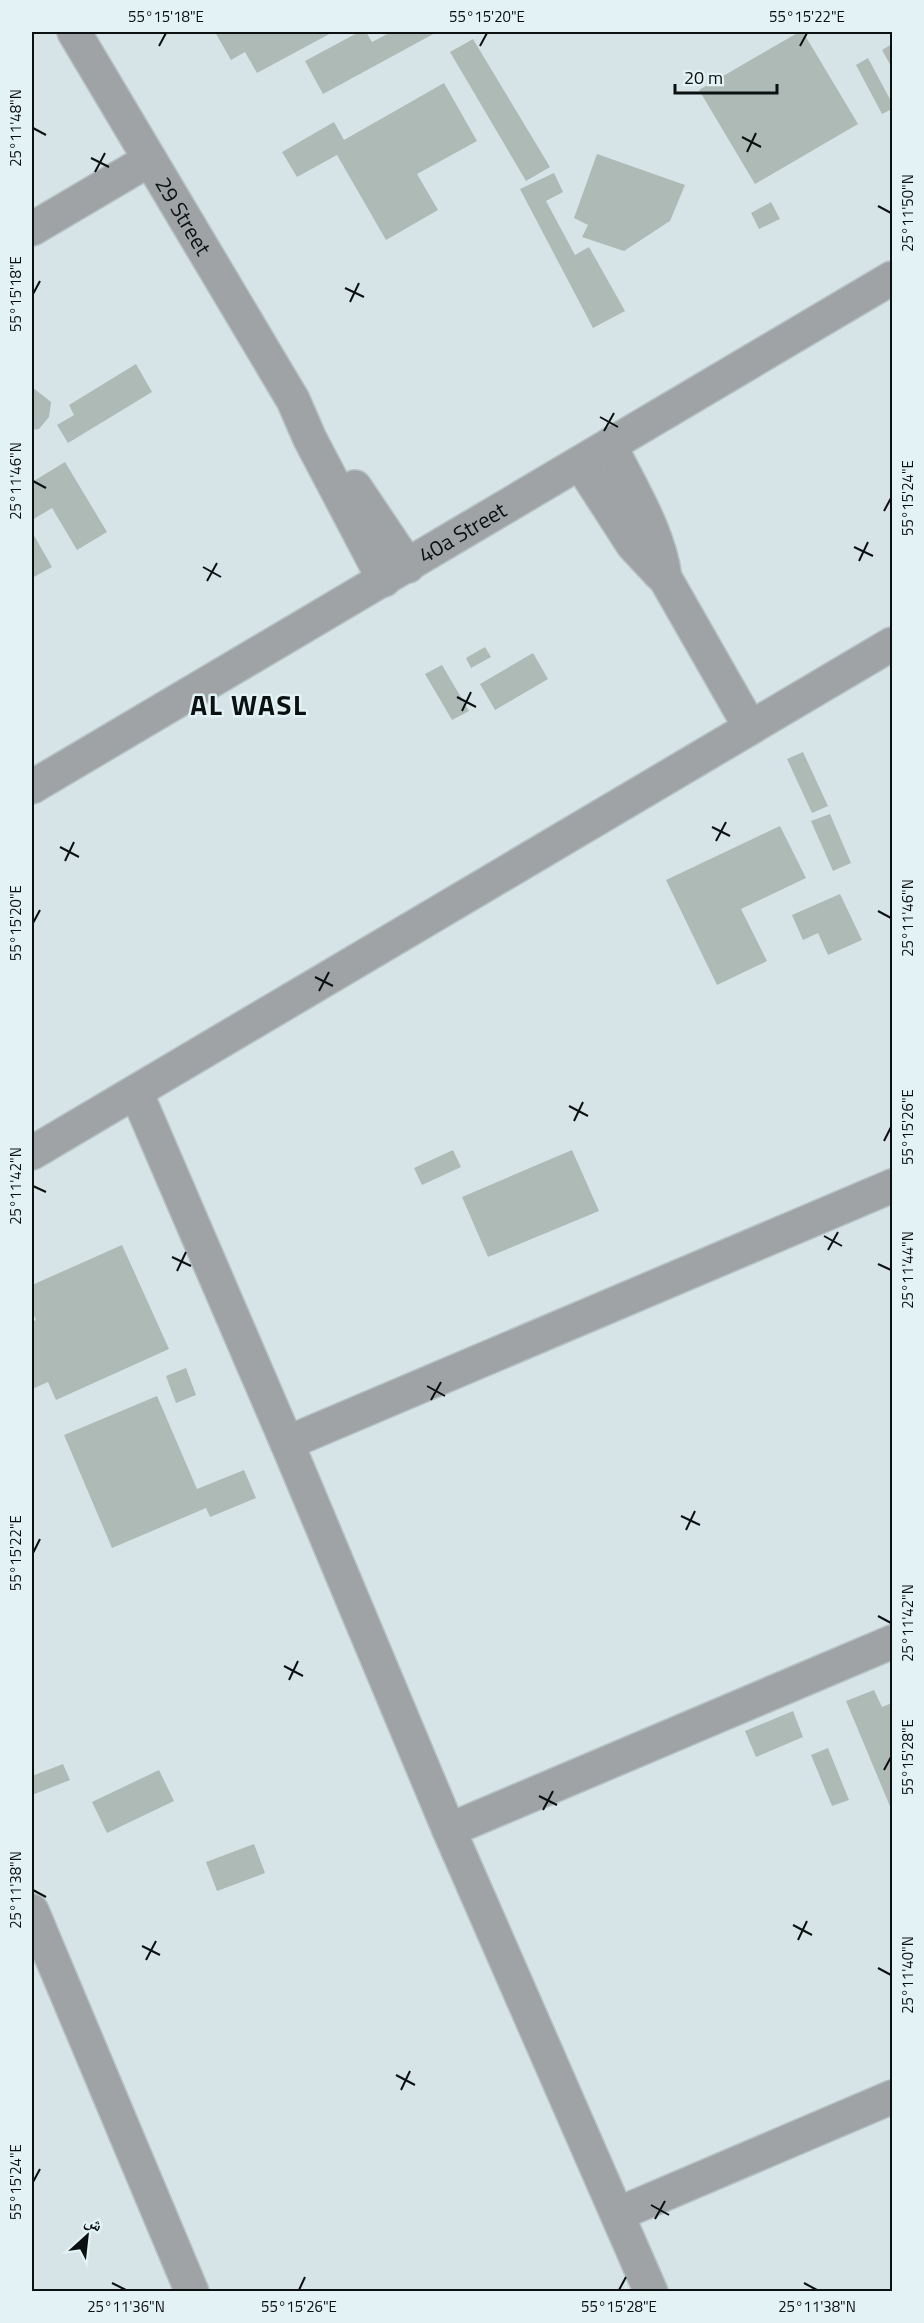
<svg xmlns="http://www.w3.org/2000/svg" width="924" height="2323" font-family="'Titillium Web','Noto Naskh Arabic',sans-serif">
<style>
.building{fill:#adbab6}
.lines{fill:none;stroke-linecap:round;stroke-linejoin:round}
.minor-casing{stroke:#b6c2c5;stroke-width:36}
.minor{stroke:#9fa3a6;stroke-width:33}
.ticks{fill:none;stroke:#0b1011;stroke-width:2}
.labels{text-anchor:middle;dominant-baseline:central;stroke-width:5;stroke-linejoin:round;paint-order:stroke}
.street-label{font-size:22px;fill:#0b1011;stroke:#e3f2f4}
.district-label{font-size:28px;font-weight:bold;letter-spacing:1.5px;fill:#0b1011;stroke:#e3f2f4}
.neatline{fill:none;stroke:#0b1011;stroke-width:2}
.ticks-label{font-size:15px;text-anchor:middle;fill:#0b1011}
</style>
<rect width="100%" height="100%" fill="#d6e4e7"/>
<path class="building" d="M215,32h118l-76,41 -12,-21 -14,8z
M359,32h7l6,10 19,-10h46l-114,62 -18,-33z
M799,32h4l55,92 -103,60 -56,-94z
M473,39l77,128 -24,14 -76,-129z
M892,44v24l-10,-18z
M868,58l24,45v6l-10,5 -26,-49z
M444,83l33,58 -60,33 21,36 -52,30 -49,-85 -40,22 -15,-25 52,-30 10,18z
M597,154l88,31 -15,36 -46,30 -42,-14 6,-12 -14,-7z
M554,173l9,19 -17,9 29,54 14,-8 36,64 -32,17 -73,-139z
M771,202l9,17 -21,10 -8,-16z
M136,364l16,28 -84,51 -11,-18 17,-10 -5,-10z
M32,387l19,15 -2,15 -10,12 -7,1z
M65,462l42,70 -30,18 -25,-42 -20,12v-38z
M32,532l20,35 -20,11z
M485,647l6,10 -20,11 -5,-10z
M533,653l15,26 -53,31 -15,-26z
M442,665l27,46 -17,9 -27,-46z
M803,752l25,54 -16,7 -25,-54z
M830,814l21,49 -18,8 -22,-50z
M780,826l26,52 -65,31 26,52 -50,24 -51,-105z
M840,894l22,46 -34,15 -10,-22 -15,7 -11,-25z
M453,1150l8,17 -39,18 -8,-17z
M572,1150l27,61 -111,46 -26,-60z
M122,1245l47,104 -113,51 -8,-18 -16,7v-67l4,-2 -4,-9v-26z
M186,1368l10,27 -20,8 -10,-27z
M157,1396l40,93 47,-19 12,28 -46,19 -4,-9 -94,40 -48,-113z
M874,1690l8,17 10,-4v108l-46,-110z
M793,1711l10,26 -47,20 -11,-26z
M828,1748l21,52 -17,6 -21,-51z
M63,1764l7,16 -38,15v-19z
M159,1770l15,31 -67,32 -15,-31z
M254,1844l11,29 -48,18 -11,-29z"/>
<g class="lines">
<defs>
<g id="minor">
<path id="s1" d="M74,32l219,368 17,39 74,141"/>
<path d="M32,229l117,-69"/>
<path d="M610,445c20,42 49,86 55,133l85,149"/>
<path d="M580,463l53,82 28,30"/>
<path d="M355,487l53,79"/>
<path id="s2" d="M32,787l860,-509"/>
<path d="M136,1092l151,351 162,387 202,462"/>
<path d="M32,1153l860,-509"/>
<path d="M287,1443l605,-257"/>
<path d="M449,1830l443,-188"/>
<path d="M32,1911l160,381"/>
<path d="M618,2214l274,-117"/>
</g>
</defs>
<use href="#minor" class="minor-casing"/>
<use href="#minor" class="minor"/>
</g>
<path class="ticks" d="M159,46l7,-13M480,46l7,-13M800,46l7,-13M33,128l13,7M742,137l19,10M747,152l9,-19M91,158l18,9M95,172l10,-19M878,206l13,7M345,288l19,9M33,294l7,-13M350,302l9,-19M600,417l18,10M604,431l10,-18M33,481l13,7M884,511l7,-13M854,547l19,9M859,561l9,-19M203,567l18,10M207,581l10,-18M457,697l19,10M462,711l9,-19M712,827l18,9M716,841l10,-19M60,847l19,10M65,861l9,-19M878,911l13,7M33,923l7,-13M315,977l18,9M319,991l10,-19M569,1106l19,10M574,1121l9,-19M884,1141l7,-14M33,1186l13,6M824,1236l18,10M828,1250l10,-18M172,1257l19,9M878,1264l13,6M177,1271l9,-19M427,1386l18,10M431,1400l10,-18M681,1516l19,9M686,1530l9,-19M33,1553l7,-14M878,1616l13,7M284,1666l19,10M289,1680l9,-19M884,1770l7,-13M539,1796l18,9M543,1810l10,-19M33,1890l13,7M793,1925l19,10M798,1940l9,-19M142,1946l18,9M146,1960l10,-19M878,1968l13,7M396,2075l19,10M401,2090l9,-19M33,2182l7,-13M651,2205l18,10M655,2219l10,-18M112,2283l14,7M804,2283l13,7M299,2290l6,-13M619,2290l7,-13"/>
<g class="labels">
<g class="street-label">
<text stroke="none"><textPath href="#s1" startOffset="214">29 Street</textPath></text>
<text stroke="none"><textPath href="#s2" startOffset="500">40a Street</textPath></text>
</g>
<g class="district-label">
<text x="249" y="704">AL WASL</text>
</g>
</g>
<rect width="924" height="2323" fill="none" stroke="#e3f2f4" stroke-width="66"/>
<g transform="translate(87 2236) rotate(27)" stroke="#e3f2f4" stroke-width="4.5" paint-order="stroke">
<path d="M0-4.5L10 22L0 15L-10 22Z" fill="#0b1011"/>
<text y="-9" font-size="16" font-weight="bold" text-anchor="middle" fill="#0b1011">ش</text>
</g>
<path d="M675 84v9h102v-9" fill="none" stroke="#0b1011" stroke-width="3"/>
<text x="684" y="84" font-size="18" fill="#0b1011" stroke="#e3f2f4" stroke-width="4.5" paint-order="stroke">20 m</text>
<rect x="33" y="33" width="858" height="2257" class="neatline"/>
<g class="ticks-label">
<text x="166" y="22">55°15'18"E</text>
<text x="487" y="22">55°15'20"E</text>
<text x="807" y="22">55°15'22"E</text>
<text transform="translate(16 128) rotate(-90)" y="5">25°11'48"N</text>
<text transform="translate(908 213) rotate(-90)" y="5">25°11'50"N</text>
<text transform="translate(16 294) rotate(-90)" y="5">55°15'18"E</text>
<text transform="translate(16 481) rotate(-90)" y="5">25°11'46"N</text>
<text transform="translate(908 498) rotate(-90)" y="5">55°15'24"E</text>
<text transform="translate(908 918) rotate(-90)" y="5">25°11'46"N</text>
<text transform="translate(16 923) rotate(-90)" y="5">55°15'20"E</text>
<text transform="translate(908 1127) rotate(-90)" y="5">55°15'26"E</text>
<text transform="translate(16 1186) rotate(-90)" y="5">25°11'42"N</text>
<text transform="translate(908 1270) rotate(-90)" y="5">25°11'44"N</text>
<text transform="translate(16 1553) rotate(-90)" y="5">55°15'22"E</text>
<text transform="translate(908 1623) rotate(-90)" y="5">25°11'42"N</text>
<text transform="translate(908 1757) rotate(-90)" y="5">55°15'28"E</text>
<text transform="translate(16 1890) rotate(-90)" y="5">25°11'38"N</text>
<text transform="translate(908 1975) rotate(-90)" y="5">25°11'40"N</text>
<text transform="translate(16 2182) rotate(-90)" y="5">55°15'24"E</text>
<text x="126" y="2312">25°11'36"N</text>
<text x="299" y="2312">55°15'26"E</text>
<text x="619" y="2312">55°15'28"E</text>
<text x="817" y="2312">25°11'38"N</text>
</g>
</svg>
